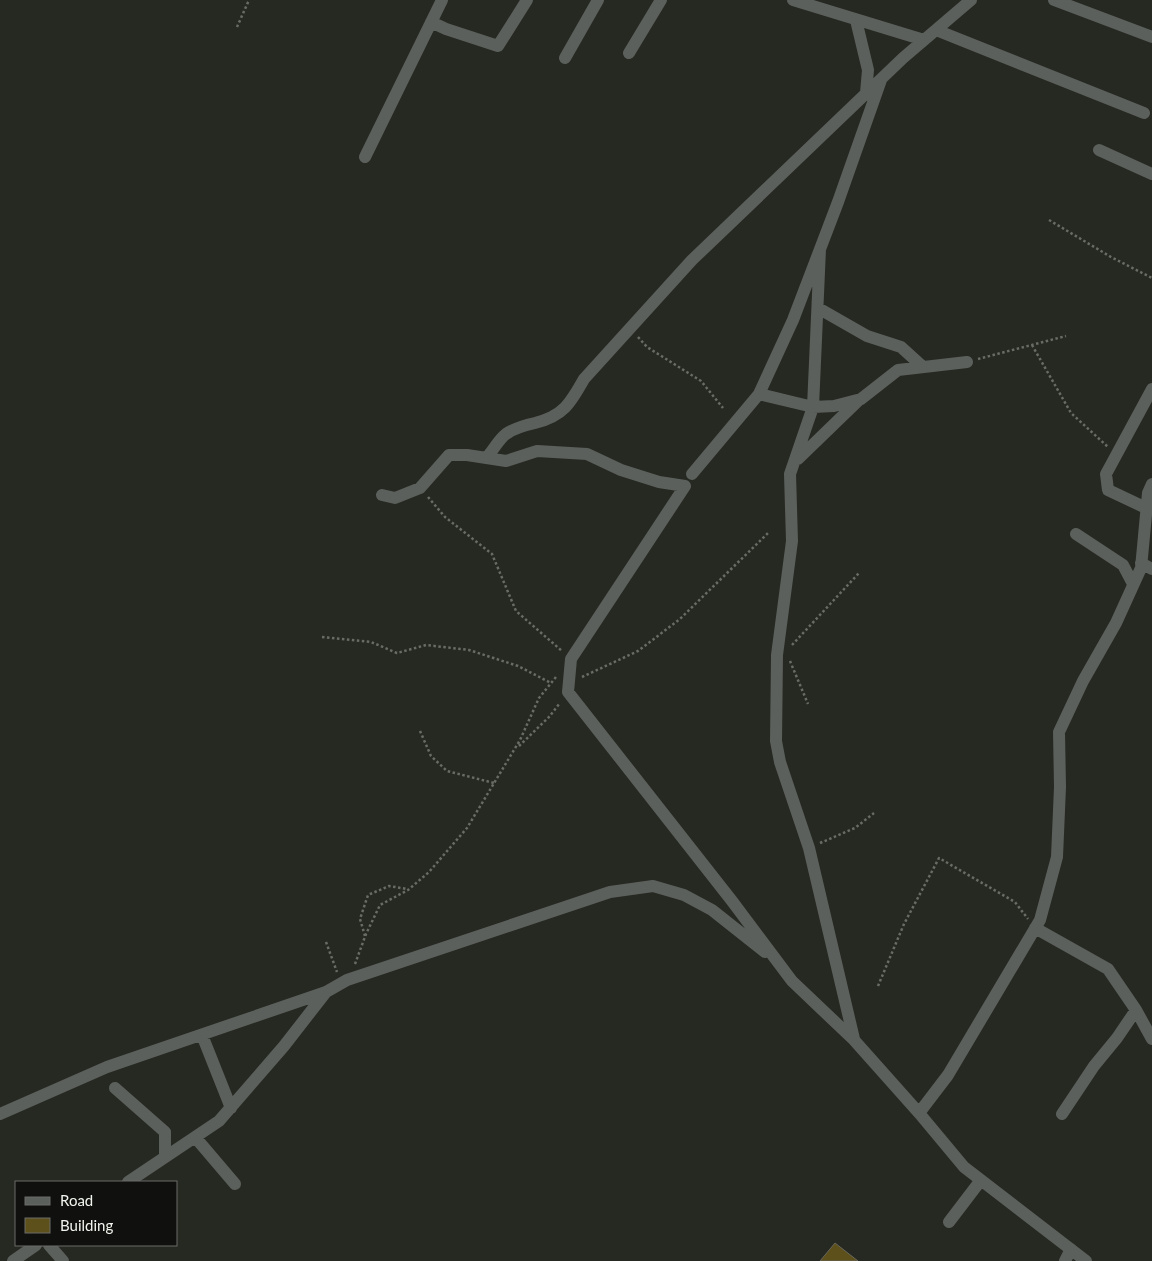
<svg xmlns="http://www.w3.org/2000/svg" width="1152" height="1261" font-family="Lato,sans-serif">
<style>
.building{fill:#5d501a;stroke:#68665c}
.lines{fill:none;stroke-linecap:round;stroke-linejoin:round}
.path{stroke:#696c65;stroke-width:2.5;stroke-dasharray:2.5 2.5;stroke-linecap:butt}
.street{stroke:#5c605d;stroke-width:12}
</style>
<rect width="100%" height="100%" fill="#262921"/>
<path class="building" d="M835,1243l23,18h-38z"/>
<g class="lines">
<path class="path" d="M237,27l12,-27
M1049,220l62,37 41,21
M638,337l9,10 54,34 22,27
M1032,345l39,68 37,34
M978,359l88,-23
M428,497l17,20 47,37 24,57 46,40
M322,637l49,5 26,11 29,-8 43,5 49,16 33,17
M792,645l67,-72
M790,661l18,43
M582,677l56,-26 42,-32 88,-86
M420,731l11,25 16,15 47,12
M519,746l30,-29 11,-14
M820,843l35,-15 19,-15
M365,936l-5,-17 8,-24 21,-9 18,3
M326,942l11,30
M355,964l11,-30 14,-29 28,-15 21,-18 38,-44 53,-88 19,-42 17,-21
M878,986l26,-62 35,-66 76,44 13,17"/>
<path class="street" d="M793,0l131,40
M1054,0l98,37
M856,20l12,50 -2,23
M431,22l15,7 52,17 29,-46
M936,30l208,83
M629,53l32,-53
M565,58l33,-58
M1099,150l53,24
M365,157l77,-157
M820,249l-7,158 -23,67 2,67 -15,114 -1,86 4,21 29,86 45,191
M818,308l49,28 34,11 22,20
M759,394l54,13 21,-1 27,-7 37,-29 69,-8
M486,458c7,-7 12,-18 20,-24 7,-5 20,-9 29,-11 28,-7 35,-19 49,-44l108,-119 211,-202 68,-58
M798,459l61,-59
M692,474l67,-80 34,-74 45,-118 43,-122
M382,495l13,3 25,-10 29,-33h18l39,6 31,-10 50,3 34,16 38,12 26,4 -114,173 -3,33 164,209 60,80 62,59 65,73
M1146,508l-38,-18 -2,-16 46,-85
M1076,534l47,31 10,19
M1141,563l11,6
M1035,928l73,41 28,41 16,29
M202,1035l29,73
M115,1088l50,44v25
M0,1114l107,-47 219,-75 21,-12 263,-88 43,-6 31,9 28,15 53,42
M1062,1114l32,-48 23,-28 19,-28
M195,1137l40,47
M128,1182l91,-61 65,-75 42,-54
M949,1222l32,-42
M49,1245l14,16
M13,1261l23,-16
M1065,1261l6,-12
M1086,1261l-122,-94 -45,-54 29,-38 92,-155 17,-63 3,-70 -1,-55 24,-51 33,-58 25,-55 7,-75 4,-9"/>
</g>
<rect x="15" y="1181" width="162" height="65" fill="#10110e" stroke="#6a6b68"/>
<rect x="25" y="1197" width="25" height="8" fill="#5c605d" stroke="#6a6b68"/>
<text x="60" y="1206" font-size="15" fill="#f1f3ee">Road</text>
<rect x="25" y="1218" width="25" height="15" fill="#5d501a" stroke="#6a6b68"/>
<text x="60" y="1231" font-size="15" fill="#f1f3ee">Building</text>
</svg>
